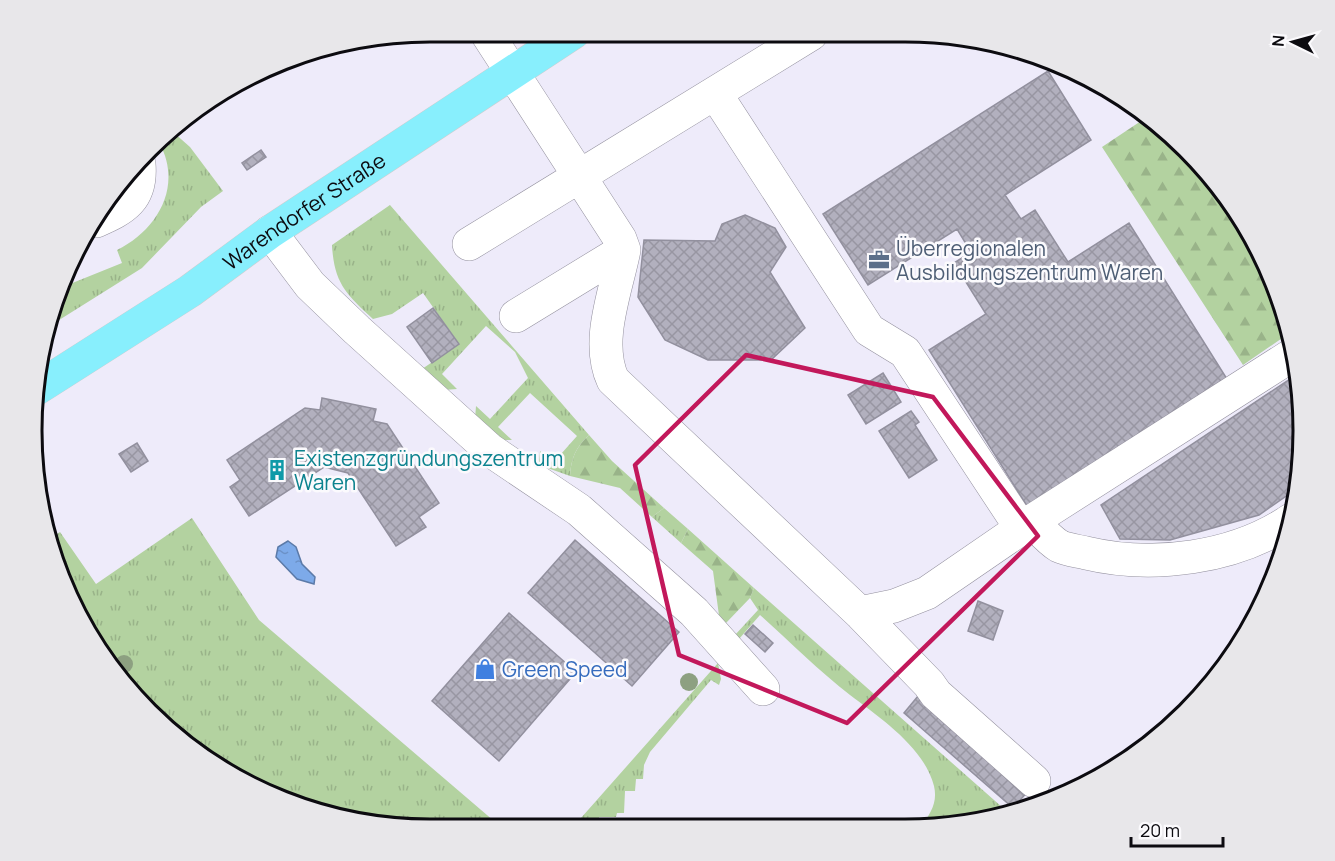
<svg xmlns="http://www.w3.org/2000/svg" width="1335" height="861" font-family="Manrope,sans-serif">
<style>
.grass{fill:url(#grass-tufts)}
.forest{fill:url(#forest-firs)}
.water{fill:url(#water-ripples);stroke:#5b7aa8;stroke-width:1.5}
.building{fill:url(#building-cross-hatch);stroke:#92909e;stroke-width:1.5}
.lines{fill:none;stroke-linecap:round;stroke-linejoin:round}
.minor-casing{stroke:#93909e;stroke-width:34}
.major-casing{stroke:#cececf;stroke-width:34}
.minor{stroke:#fff;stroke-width:33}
.major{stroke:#88effd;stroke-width:33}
.tree{fill:#8da081}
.marked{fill:none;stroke:#c2185b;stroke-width:4.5;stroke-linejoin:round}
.labels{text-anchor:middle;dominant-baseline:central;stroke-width:5;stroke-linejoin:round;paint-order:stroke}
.street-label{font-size:21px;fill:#0c0b10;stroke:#fbfafd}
.service-label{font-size:21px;fill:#4e5e75;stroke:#fbfafd;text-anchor:start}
.culture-label{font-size:21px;fill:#0d838f;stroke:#fbfafd;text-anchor:start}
.shop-label{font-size:21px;fill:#366cbe;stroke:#fbfafd;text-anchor:start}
.rim{fill:none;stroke:#0c0b10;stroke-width:3}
</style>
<defs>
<pattern id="grass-tufts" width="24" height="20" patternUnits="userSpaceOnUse" patternTransform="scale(1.5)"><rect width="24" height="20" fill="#b3d2a0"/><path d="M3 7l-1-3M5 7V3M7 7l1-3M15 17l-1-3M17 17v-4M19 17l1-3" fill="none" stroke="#99b389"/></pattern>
<pattern id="forest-firs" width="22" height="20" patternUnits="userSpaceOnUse" patternTransform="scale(1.5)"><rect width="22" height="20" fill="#b3d2a0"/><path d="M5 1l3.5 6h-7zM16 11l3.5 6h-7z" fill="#99b389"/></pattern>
<pattern id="water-ripples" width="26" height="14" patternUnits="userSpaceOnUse" patternTransform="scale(1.5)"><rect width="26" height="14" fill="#7daae9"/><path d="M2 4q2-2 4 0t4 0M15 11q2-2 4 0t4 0" fill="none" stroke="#6b91c7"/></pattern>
<pattern id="building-cross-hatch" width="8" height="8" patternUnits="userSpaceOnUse" patternTransform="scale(1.5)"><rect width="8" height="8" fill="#b2b0be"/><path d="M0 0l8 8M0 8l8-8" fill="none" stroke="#9896a2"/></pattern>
</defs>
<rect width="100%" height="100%" fill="#eeebfa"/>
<path class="grass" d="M173,132l17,15 33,44 -22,16 -59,61 -94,59 5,-25 7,-14 62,-25 -5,-13c39,-19 66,-62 43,-106z
M390,205l199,230c-13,12 -18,23 -19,41l-31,-11 1,-14 13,12 24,-27 -47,-43 -32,34 14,13h-12l-25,-21 1,-13 14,13 38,-41 -13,-26 -29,-26 -44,48 15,15 -13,1 -22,-21 37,-25 -36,-51 -31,21 -19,5c-27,-25 -39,-36 -41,-74z
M664,508l24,21 -7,14 -29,-26z
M192,518l67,102 242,207 -122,-1 -101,-27 -110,-68 -69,-79 -51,-112 12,-8 36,52z
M754,588l257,227 -81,14 -48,-1h38c10,-14 18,-25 14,-42 -10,-39 -54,-68 -84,-91 -31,-24 -60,-53 -90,-80l-21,24 -4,-4 23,-25 -8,-12z
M718,663l3,16 -2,6 -8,-5 -61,72 -6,13 -1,14h-7l-1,12h-10l-1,22h-7l-1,4h-17v10h-26z
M1164,732l-17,15 -72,44z"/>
<path class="forest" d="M1147,117c67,44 125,137 144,215l-48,33 -141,-218z
M589,435l23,26 52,47 -12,9 -32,-29 -50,-12c1,-18 6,-29 19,-41z
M688,529l66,59 -4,10 -24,25h-6l-7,-52 -32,-28z"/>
<path class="water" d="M288,541l8,6 6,17 13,13 -1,7 -17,-5 -21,-22 2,-10z"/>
<path class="building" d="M1048,71l43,69 -86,55 16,24 14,-9 33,52 61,-39 98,156 -200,127 -98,-156 57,-36 -32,-51 17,-11 -14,-23 -89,56 -45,-71z
M261,150l5,7 -19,13 -5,-7z
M745,215l30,13 11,19 -16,25 35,56 -34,32h-63l-43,-20 -27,-43 6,-57 71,1 7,-17z
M433,308l26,36 -27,19 -25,-36z
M883,373l18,29 -35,22 -18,-29z
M1293,377l7,11 3,16 -4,83 -40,28 -89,25 -50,-1 -19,-34z
M322,398l54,11 -3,12 14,3 52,79 -20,14 7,10 -30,19 -48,-73 -24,-6 -75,49 -19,-29 10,-7 -13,-20 78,-52 15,2z
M911,411l8,11 -4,3 22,35 -28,18 -30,-47z
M137,443l11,18 -17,11 -12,-18z
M575,540l104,92 -47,54 -104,-93z
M978,601l25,10 -10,29 -25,-9z
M509,613l67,59 -77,89 -67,-60z
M753,625l20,18 -8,9 -20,-18z
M923,690l107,99 -17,19 -109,-95z"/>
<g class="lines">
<defs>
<path id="minor" d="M486,32l134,207 4,11c-8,41 -29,91 -11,130l247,233 69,71 7,10 98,87
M715,93l154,237 36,22 116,176
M96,221c28,-12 46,-22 43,-57
M270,232l40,53 47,45 133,120 89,60 115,102 69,77
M469,244l342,-210
M516,316l108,-66
M1032,521c8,8 17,19 27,25 8,4 19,5 27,7 67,16 149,5 205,-33
M860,613l34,-7 33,-13 105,-72 260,-166 3,6"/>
<g id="major">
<path id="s1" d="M36,389l154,-98 80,-59 304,-200"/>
</g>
</defs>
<use href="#minor" class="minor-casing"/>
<use href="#major" class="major-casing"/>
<use href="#minor" class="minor"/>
<use href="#major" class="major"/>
</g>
<g class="tree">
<circle cx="124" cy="664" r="9"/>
<circle cx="689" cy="682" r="9"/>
</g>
<path class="marked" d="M746,355l187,42 105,139 -191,187 -168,-68 -44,-190z"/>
<defs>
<symbol id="office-bare" viewBox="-9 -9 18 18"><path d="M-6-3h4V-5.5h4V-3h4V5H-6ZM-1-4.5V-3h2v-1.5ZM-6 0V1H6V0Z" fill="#5c6f8a" stroke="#fbfafd" stroke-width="2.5" paint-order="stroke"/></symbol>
<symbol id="building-bare" viewBox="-9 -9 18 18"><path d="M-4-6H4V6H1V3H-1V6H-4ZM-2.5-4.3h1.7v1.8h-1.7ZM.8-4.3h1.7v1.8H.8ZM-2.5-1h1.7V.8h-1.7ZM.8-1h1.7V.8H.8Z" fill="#0f9aa8" stroke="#fbfafd" stroke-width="2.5" paint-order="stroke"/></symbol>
<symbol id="shop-bare" viewBox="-9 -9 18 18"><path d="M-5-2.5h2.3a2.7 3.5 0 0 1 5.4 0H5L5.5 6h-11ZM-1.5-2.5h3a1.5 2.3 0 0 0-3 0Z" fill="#3f7fe0" stroke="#fbfafd" stroke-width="2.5" paint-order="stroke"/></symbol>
</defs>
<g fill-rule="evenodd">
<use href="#office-bare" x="864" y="245" width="30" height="30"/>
<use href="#building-bare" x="262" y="455" width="30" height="30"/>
<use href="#shop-bare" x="470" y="654" width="30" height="30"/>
</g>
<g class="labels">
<g class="street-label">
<text stroke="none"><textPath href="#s1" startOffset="322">Warendorfer Straße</textPath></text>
</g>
<g class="service-label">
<text x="896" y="248">Überregionalen<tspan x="896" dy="24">Ausbildungszentrum Waren</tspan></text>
</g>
<g class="culture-label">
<text x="294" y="458">Existenzgründungszentrum<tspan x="294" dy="24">Waren</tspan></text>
</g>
<g class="shop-label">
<text x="502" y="669">Green Speed</text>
</g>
</g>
<path d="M0 0H1335V861H0ZM430 42H905A388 388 0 0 1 1293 430V431A388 388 0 0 1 905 819H430A388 388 0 0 1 42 431V430A388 388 0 0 1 430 42Z" fill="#e8e7ea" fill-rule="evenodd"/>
<path class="rim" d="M430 42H905A388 388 0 0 1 1293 430V431A388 388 0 0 1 905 819H430A388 388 0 0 1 42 431V430A388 388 0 0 1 430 42Z"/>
<g transform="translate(1293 42) rotate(275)" stroke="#fbfafd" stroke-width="4.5" paint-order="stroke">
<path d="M0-4.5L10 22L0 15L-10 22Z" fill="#0c0b10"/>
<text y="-9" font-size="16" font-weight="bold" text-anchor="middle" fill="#0c0b10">N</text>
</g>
<path d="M1131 837v9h92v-9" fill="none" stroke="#0c0b10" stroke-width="3"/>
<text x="1140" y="837" font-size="18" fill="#0c0b10" stroke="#fbfafd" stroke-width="4.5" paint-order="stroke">20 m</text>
</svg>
